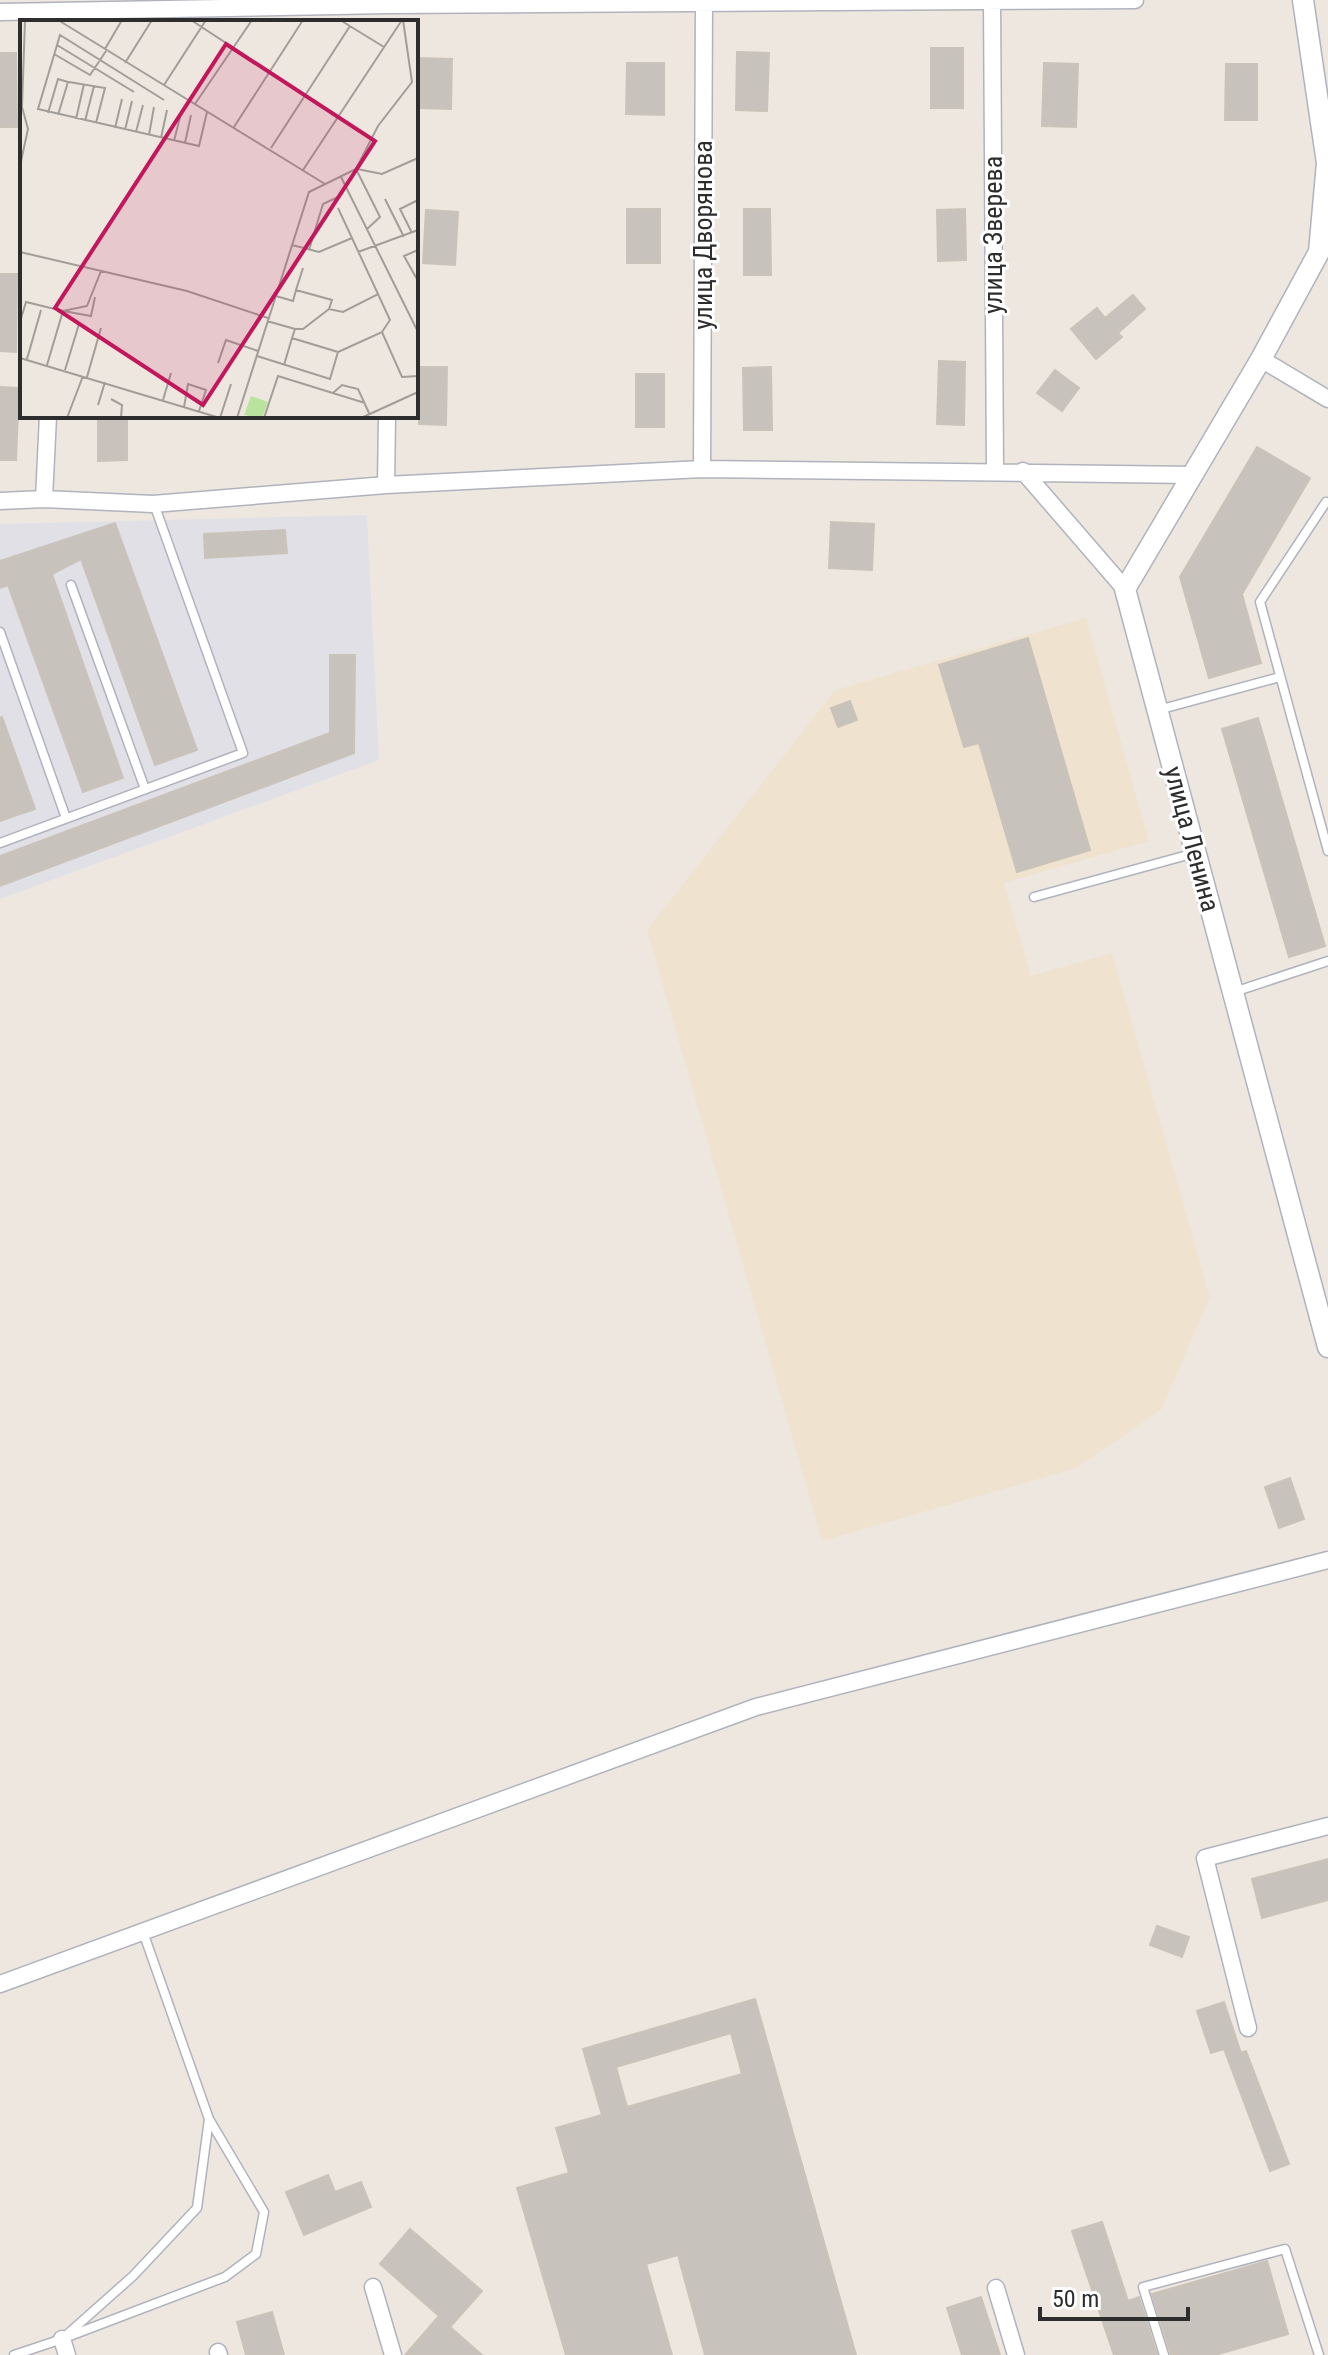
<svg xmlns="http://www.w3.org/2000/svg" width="1328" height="2355" font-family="'Roboto Condensed',sans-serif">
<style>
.industrial{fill:#e2e0e7}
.education{fill:#efe3d0}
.building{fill:#c7c2bb;stroke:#cac3b9;stroke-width:2;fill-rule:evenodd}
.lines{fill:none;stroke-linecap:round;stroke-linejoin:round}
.service-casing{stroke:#b0b3bd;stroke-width:11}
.minor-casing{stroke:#b0b3bd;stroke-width:19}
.tertiary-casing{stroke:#b0b3bd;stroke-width:23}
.service{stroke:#fff;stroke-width:8}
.minor{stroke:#fff;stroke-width:16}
.tertiary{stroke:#fff;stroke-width:20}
.labels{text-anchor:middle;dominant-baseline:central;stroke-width:6;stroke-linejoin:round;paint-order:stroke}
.street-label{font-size:26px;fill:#2d2d2d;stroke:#fff}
.inset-road{fill:none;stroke:#a19d98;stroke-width:2}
.view{fill:#c2185b;fill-opacity:0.15;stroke:#c2185b;stroke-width:4}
.inset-edge{fill:none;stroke:#2d2d2d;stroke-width:4}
</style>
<rect width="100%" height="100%" fill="#eee7e0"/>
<path class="industrial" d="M367,515l12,245 -379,139v-375z"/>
<path class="education" d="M1086,618l63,223 -145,42 27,93 81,-23 98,344 -48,112 -85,59 -255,73 -175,-611 188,-240z"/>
<path class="building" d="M931,48h32v60h-32z
M737,52l32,1 -2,58 -31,-1z
M0,53h16l1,74h-17z
M420,58l32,1 -1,50 -32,-1z
M627,63h37v52l-38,-1z
M1044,63l34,1 -2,63 -34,-1z
M1226,64h31v56h-32z
M627,209h33v54h-33z
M744,209h26l1,66h-27z
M965,209l1,51 -28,1 -1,-51z
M426,210l32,2 -3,53 -32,-2z
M0,274h17l-1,78 -16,-1z
M1133,295l12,14 -27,24 4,4 -26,22 -25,-30 26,-21 8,10z
M939,361l26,1 -1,63 -27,-1z
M420,367h27l-1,58 -27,-1z
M771,367l1,63h-28l-1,-62z
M1055,370l24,18 -17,23 -25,-18z
M636,374h28v53h-28z
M0,387l19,1 -3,72h-16z
M98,416h29v44l-29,1z
M1257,447l53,31 -68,116 19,69 -52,15 -29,-101z
M831,522l43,2 -2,46 -43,-2z
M115,523l82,227 -42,15 -74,-206 -29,15 71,204 -40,14 -75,-207 -8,3v-27z
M285,530l2,23 -82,5 -1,-24z
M1028,638l62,212 -73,22 -38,-129 -15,4 -25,-82z
M330,655h25l-1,98 -354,133v-30l330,-123z
M850,701l7,19 -19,7 -7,-19z
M2,717l33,92 -35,12v-103z
M1258,718l67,228 -36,11 -67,-228z
M1290,1478l14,41 -25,9 -14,-41z
M1328,1859v41l-66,18 -10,-39z
M1157,1926l32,11 -7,20 -32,-12z
M755,1999l101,356h-151l-27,-100 -32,9 26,91h-106l-49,-167 52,-15 -13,-45 46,-13 -19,-66zM731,2033l11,41 -115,33 -11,-40z
M1224,2002l17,51 5,-2 43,113 -19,7 -46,-122 -13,4 -14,-42z
M328,2175l7,17 26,-10 10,25 -67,28 -18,-43z
M1102,2222l26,79 11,-4 18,58h-43l-42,-124z
M410,2229l72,62 -32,36 32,28h-77l34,-39 -59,-52z
M1267,2261l21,73 -73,21h-44l-19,-61z
M981,2297l19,58h-38l-15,-47z
M272,2312l12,43h-38l-9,-33z"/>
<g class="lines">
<defs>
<path id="service" d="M1326,502l-66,100 68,249
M71,585l74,204
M0,632l66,186
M1158,710l122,-33
M0,843l243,-90 -89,-249
M1034,897l161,-44
M1234,992l94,-31
M67,2337l158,-60 31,-23 8,-42 -55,-93
M14,2355l48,-16 71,-63 64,-68 12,-89 -66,-187
M1164,2355l-21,-68 142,-38 34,106"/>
<path id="minor" d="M992,0l3,471
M0,12l389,-7 746,-5
M1261,359l67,40
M702,469l2,-469
M1023,471l102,118
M386,485l1,-69
M44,499l4,-83
M0,501l44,-2 109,5 233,-19 316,-16 492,6
M0,1984l756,-277 572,-147
M1248,2028l-43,-170 123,-32
M373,2287l20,68
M996,2288l20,67
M62,2339l5,16
M218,2352l1,3"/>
<path id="tertiary" d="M1303,0l24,163 -8,89 -58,107 -136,230 203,758"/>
</defs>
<use href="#service" class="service-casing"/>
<use href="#minor" class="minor-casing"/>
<use href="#tertiary" class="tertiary-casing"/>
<use href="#service" class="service"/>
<use href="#minor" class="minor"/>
<use href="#tertiary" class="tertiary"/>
</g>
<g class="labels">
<g class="street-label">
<text transform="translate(703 235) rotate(-90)">улица Дворянова</text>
<text transform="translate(993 235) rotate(-90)">улица Зверева</text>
<text transform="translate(1192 839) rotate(75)">улица Ленина</text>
</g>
</g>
<g transform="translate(20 20)">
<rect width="398" height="398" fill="#eee7e0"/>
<path d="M231,376l17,6 -6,16 -18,-3z" fill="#bae49d"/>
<path class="inset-road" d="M38,0l267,164M171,0l181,119M320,0l44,27M37,25l77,47M85,29l17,-29M34,34l36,21 16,-24M105,43l27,-43M49,62l36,6 -9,35M144,65l42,-65M144,80l-104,-65 -22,74 161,37 8,-34M175,84l57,-84M28,93l10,-34 10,3 -10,33M56,99l8,-35M65,101l9,-35M214,107l69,-107M95,108l7,-29M105,110l7,-29M116,112l7,-27M129,115l5,-28M141,118l6,-28M154,121l7,-28M165,123l6,-28M251,128l79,-122M0,146l8,-37 -6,-22 3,-87M336,149l24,48 -13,12M337,149l25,5 36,-16M283,150l99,-150M321,157l77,155M365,179l19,38M318,188l40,86M392,213l-12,-24 18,-9M272,225l27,7 33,-14M289,230l14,-46 15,-7M398,230l-14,6 14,25M0,232l167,39 81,27M338,232l60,-22M283,248l-7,22 36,10 -3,9M256,276l17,5 3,-11M247,301l28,8M0,302l6,-20 37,9 24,-5 14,-35M318,332l-46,-14 3,-9h8l26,-20 14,3 35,-18 12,26 -8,12M237,336l73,23 8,-27 44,-20 20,45 16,-1M0,338l200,60 11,-34M7,339l14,-49M198,343l8,-23 32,11M27,345l16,-54 28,5 4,-19M264,345l8,-27M45,350l14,-46M67,357l14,-49M313,373l9,-8 16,4 11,24M91,379l11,6 -1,13M143,380l8,-27M78,385l7,-23M164,387l4,-23 18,6 -7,21M47,398l16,-42M217,398l72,-226 47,-23 22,-43 34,-44 -9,-62M244,398l14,-42 87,27M341,398l57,-26"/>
<path class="view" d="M206,24l149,97 -172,264 -148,-97z"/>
<rect width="398" height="398" class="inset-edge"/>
</g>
<path d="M1040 2307v12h148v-12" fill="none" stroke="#2d2d2d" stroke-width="4"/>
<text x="1052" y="2307" font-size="24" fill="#2d2d2d" stroke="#ffffff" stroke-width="6" paint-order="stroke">50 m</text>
</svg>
